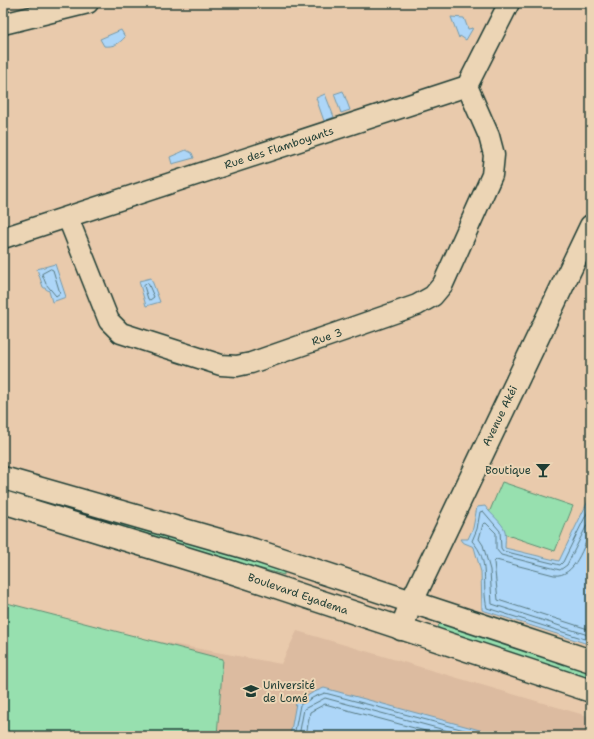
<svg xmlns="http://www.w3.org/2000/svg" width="594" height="739" font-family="'Shantell Sans',sans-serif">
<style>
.built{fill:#dcbba0}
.green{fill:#97e0af;stroke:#5b8e72}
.water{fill:#add6f8;stroke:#7499aa}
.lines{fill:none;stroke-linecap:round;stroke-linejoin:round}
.shore{stroke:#587a82;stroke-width:1}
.minor-casing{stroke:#1f3d34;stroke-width:23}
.major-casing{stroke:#1f3d34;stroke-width:25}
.highway-casing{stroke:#1f3d34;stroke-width:25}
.minor{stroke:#ecd5b5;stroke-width:20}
.major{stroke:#ecd5b5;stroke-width:22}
.highway{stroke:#ecd5b5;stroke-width:22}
.labels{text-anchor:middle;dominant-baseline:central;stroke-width:4;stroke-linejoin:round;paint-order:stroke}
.street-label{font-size:11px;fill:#1f3d34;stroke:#ecd5b5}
.poi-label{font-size:11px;fill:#1f3d34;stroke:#ecd5b5;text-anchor:end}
</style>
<rect width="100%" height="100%" fill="#e9caac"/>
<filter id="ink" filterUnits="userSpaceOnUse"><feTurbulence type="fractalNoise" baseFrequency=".025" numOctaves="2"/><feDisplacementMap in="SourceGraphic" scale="8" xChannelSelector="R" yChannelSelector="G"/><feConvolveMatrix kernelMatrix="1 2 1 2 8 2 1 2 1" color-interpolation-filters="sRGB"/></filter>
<g filter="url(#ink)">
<path class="built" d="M3,602l126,34 152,28 16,-33 294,86v19h-588z"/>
<path class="green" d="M502,482l71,24 -18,45 -72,-24z
M3,485l279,86 2,1v3l-67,-18 -214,-66z
M3,602l220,57 -6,77h-214z
M441,623l150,47v9l-151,-49 -2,-4z"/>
<path class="water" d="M451,17l13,1 4,11 5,-1 -7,12 -6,-4 -1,2z
M121,30l4,7c-6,7 -12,10 -21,9l-4,-7z
M343,91l7,19 -9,3 -7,-19z
M325,94l9,23 -10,4 -8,-23z
M186,150l6,3 2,5 -22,6 -2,-7z
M55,264l11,33 -14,5 -3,-11 -6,-4 -6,-18z
M151,278l9,24 -14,4 -7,-25z
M591,495v150l-109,-35 -1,-38 -7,-25 -12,-5 -2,-3h8l5,-11 4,-21 8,-1c5,8 18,17 20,25 1,5 0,12 0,17l54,13z
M324,688l178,48h-212l6,-33 16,-10z"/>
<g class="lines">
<path class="shore" d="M51,269l2,1 7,23 -4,3 -10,-12 -4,-10z
M148,283l6,14 -4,3 -2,-1 -4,-13z
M591,505l-28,57 -3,3 -57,-14 -2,-3 -1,-17 -17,-20 -3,1 -3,17 -5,12c19,20 9,43 15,67l104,33
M591,517l-24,48 -7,5 -59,-15 -5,-6v-16l-10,-10 -3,1 -4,15 4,6 7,25 2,34 99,32
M591,530c-7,15 -16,48 -37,45l-58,-15 -2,2 4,38 93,30
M294,736l6,-31 14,-8 11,-4 162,43
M299,736l5,-27 21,-11 142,38
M306,736l4,-24 15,-8 119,32"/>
<defs>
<path id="minor" d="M3,24l85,-21
M68,218l41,103 12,12 100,32 16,1 14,-3 166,-58 16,-9 10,-12 49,-109 2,-20 -5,-19 -22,-50
M3,238l464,-152 42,-83"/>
<path id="major" d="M401,629l11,-28 179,-375"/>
<path id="highway" d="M3,478l251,72 337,111
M3,502l228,70 360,119"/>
</defs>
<use href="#minor" class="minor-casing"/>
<use href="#major" class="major-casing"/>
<use href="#highway" class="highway-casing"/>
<use href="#minor" class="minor"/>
<use href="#major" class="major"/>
<use href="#highway" class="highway"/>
</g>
</g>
<defs>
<symbol id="bar-bare" viewBox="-9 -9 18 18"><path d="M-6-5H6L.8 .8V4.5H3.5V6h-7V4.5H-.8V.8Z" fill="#1f3d34" stroke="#ecd5b5" stroke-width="2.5" paint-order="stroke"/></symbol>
<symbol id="university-bare" viewBox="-9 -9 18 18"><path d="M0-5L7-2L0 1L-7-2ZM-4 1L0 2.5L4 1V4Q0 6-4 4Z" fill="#1f3d34" stroke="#ecd5b5" stroke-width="2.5" paint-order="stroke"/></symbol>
</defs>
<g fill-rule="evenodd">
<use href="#bar-bare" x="532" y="459" width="22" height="22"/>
<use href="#university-bare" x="240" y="680" width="22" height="22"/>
</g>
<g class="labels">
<g class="street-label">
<text transform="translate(279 148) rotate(-18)">Rue des Flamboyants</text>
<text transform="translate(327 337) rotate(-19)">Rue 3</text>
<text transform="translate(500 416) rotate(-64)">Avenue Akéi</text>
<text transform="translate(298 594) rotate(19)">Boulevard Eyadema</text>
</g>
<g class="poi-label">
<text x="531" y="470">Boutique</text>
<text x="263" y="685" text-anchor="start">Université<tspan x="263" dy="13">de Lomé</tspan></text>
</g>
</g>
<rect width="594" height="739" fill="none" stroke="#ecd5b5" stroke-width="16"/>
<rect x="8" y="8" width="578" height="723" fill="none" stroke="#1f3d34" stroke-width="1.5" filter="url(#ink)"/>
</svg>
